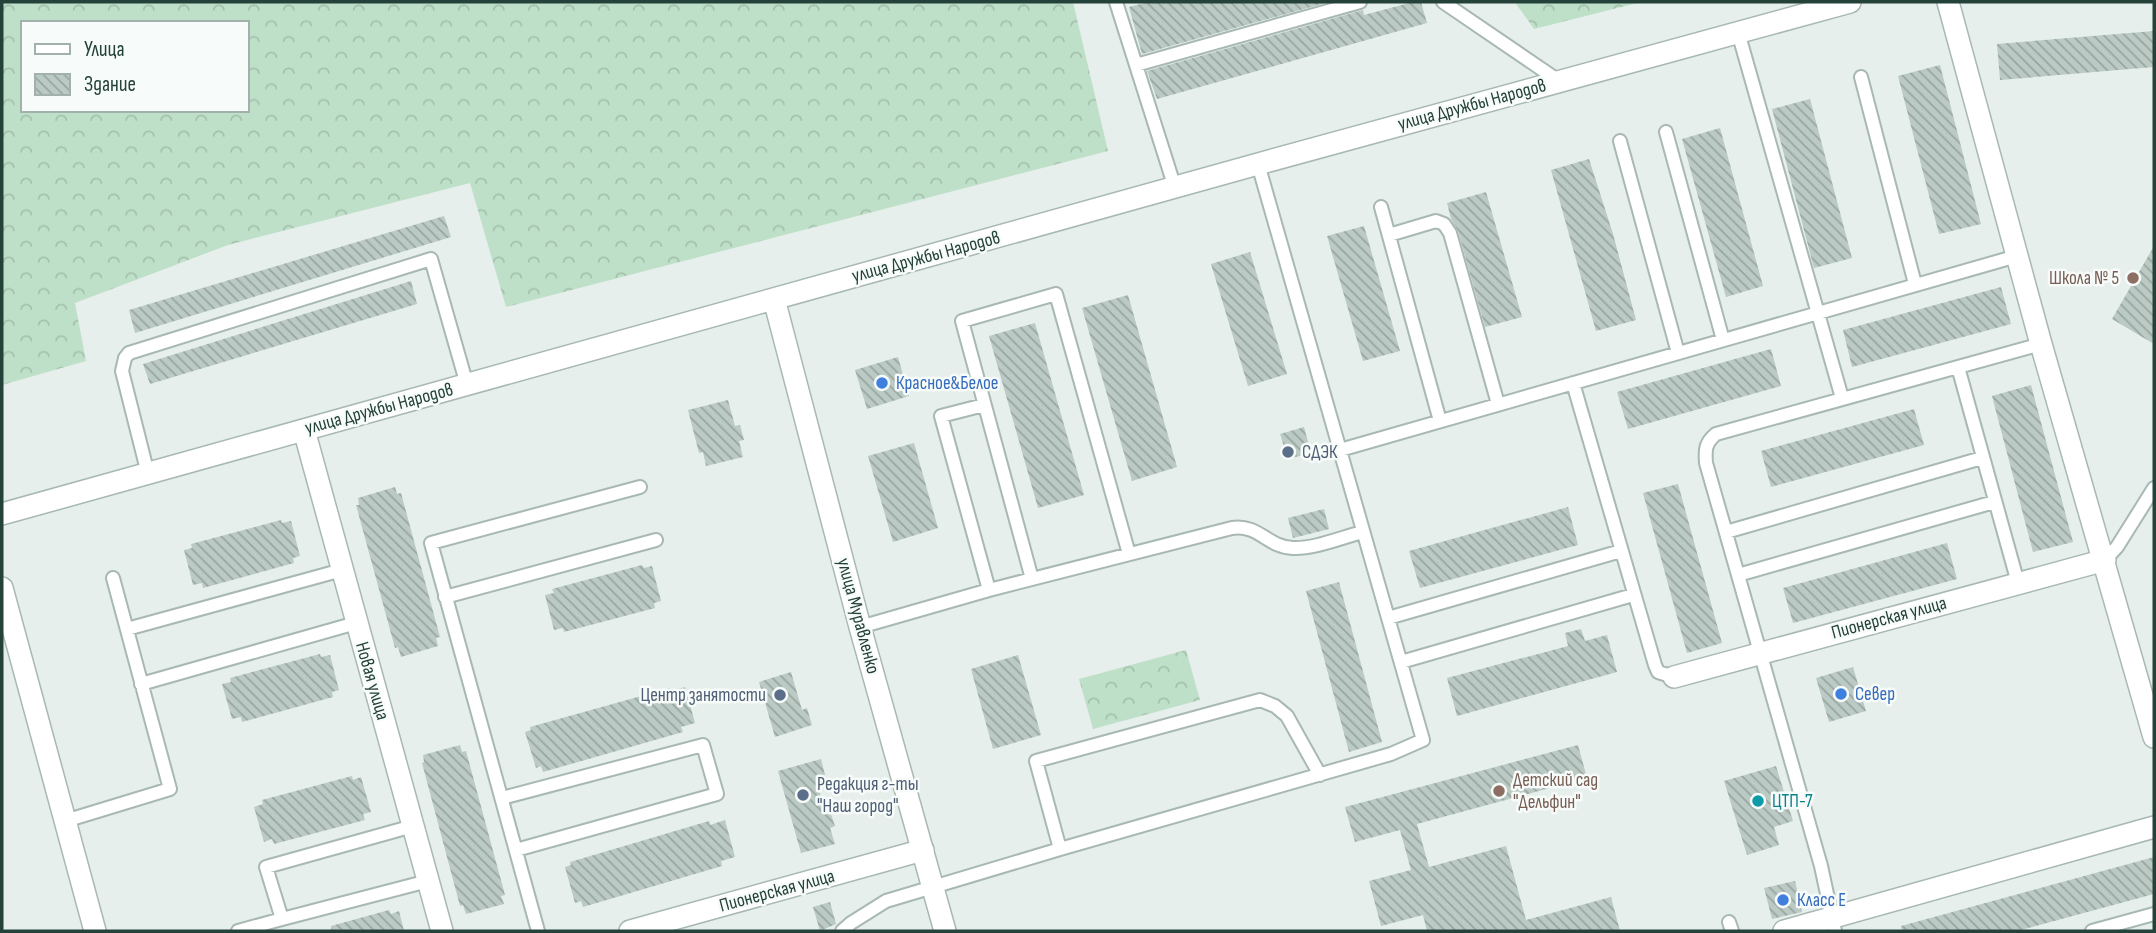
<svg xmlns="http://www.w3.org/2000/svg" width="2156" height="933" font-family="'Sofia Sans Condensed',sans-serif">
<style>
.forest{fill:url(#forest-crowns);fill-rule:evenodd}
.building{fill:url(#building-back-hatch)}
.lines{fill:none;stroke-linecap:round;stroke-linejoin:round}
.service-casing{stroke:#a8b8b2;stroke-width:16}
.minor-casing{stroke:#a8b8b2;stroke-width:24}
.tertiary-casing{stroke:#a8b8b2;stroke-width:24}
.service{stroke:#fff;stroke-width:12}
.minor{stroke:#fff;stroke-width:21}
.tertiary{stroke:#fff;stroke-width:21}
.education-dot{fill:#8d6e63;stroke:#f7fbf9;stroke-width:2.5}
.shop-dot{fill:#3f7fe0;stroke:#f7fbf9;stroke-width:2.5}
.service-dot{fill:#5c6f8a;stroke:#f7fbf9;stroke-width:2.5}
.culture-dot{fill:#0f9aa8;stroke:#f7fbf9;stroke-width:2.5}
.labels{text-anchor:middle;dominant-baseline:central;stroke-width:5;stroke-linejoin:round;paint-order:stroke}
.street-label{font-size:19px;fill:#24423a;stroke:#f7fbf9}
.education-label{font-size:19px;fill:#785e54;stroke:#f7fbf9;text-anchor:end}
.shop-label{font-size:19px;fill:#366cbe;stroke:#f7fbf9;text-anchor:start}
.service-label{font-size:19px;fill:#4e5e75;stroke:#f7fbf9;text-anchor:start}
.culture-label{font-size:19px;fill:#0d838f;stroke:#f7fbf9;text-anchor:start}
</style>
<defs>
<pattern id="forest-crowns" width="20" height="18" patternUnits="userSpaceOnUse" patternTransform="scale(1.75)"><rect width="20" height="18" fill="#bfe0c8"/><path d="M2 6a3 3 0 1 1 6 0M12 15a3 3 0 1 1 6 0" fill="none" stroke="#a4c1ad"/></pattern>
<pattern id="building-back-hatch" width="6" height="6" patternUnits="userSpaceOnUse" patternTransform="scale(1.75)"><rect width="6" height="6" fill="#bbcac4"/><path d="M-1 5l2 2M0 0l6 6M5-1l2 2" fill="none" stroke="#98a6a0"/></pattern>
</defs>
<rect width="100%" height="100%" fill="#e6efeb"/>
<path class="forest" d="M2,2h1071l35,149 -602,156 -36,-124 -242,62 -153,58 11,58 -84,24zM23,23h224v87h-224z
M1515,2h126l-107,27z
M1186,650l14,50 -107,29 -14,-50z"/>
<path class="building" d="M1148,2h181l-187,52 -13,-47z
M1413,2h8l6,21 -270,76 -10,-28 216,-61 1,5z
M2154,31v36l-154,13 -3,-36z
M1940,65l41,159 -42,10 -41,-158z
M1810,99l42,159 -38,10 -42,-159z
M1720,128l43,158 -37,11 -44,-158z
M1589,159l24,75 23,86 -40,11 -45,-161z
M1486,192l36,125 -37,10 -27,-96 -7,-12 -4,-16z
M444,216l7,21 -316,96 -6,-23z
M1364,226l36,125 -37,10 -36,-125z
M2154,246v98l-42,-25z
M1250,252l37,122 -39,12 -37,-122z
M411,281l6,23 -267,80 -7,-20z
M2001,287l10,37 -159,43 -9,-37z
M1128,295l49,172 -45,14 -50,-173z
M1035,323l49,172 -46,13 -49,-172z
M1771,349l10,37 -153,43 -11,-37z
M898,357l11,39 -42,13 -12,-39z
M2031,385l42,157 -40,10 -41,-156z
M728,400l7,26 5,-1 4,15 -5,1 4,16 -37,9 -3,-14 -4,1 -11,-43z
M1914,409l10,36 -153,42 -10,-36z
M1304,427l7,26 -23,6 -8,-25z
M914,443l24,85 -45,14 -25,-86z
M1678,484l44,159 -35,10 -44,-160z
M395,487l2,7 4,-1 39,144 -4,1 2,8 -37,11 -3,-10 -3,1 -39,-143h3l-1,-7z
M1568,507l10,38 -158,43 -11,-37z
M1324,509l5,20 -36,9 -5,-20z
M281,520l1,3 9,-2 9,35 -7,2 1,5 -91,25 -1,-5 -9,2 -9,-35 8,-2 -1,-4z
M1947,543l10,36 -164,44 -10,-35z
M642,565l2,3 8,-2 9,35 -7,2 1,5 -91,24 -1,-4 -9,2 -9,-35 9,-2 -2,-4z
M1339,582l43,160 -33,10 -43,-161z
M1581,629l4,12 22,-6 10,37 -160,44 -10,-38 121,-32 -3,-13z
M320,654l1,3 9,-2 9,35 -7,2 1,5 -91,25 -1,-5 -9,2 -10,-35 9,-2 -1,-4z
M1018,655l23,80 -48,14 -22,-80z
M1853,667l13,44 -37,11 -13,-44z
M791,672l11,38 5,-2 5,17 -37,12 -16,-55z
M685,687l10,36 -14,4 2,5 -140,40 -2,-6 -5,2 -11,-36 6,-2 -1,-3 140,-39v3z
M460,745l2,7 4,-1 39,144 -4,1 3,8 -38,10 -3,-9 -3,1 -38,-143 2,-1 -1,-7z
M1578,745l9,33 -170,46 12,43 77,-21 20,74 85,-23 9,34h-193l-4,-16 -42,11 -12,-45 42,-11 -11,-40 -45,12 -10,-35z
M821,759l4,16 -9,3 9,34 5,-1 5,15 -5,2 5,16 -34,9 -23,-82z
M1776,766l17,55 -19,6 5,18 -32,10 -23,-74z
M352,776l1,4 8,-3 10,35 -8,2 2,6 -91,24 -2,-5 -8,3 -10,-35 9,-3 -1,-4z
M725,820l10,37 -14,4 1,5 -139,41 -2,-6 -6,2 -10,-36 6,-2 -1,-3 139,-41 1,4z
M2154,857v37l-137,37h-115l-1,-5z
M1795,881l7,31 -30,7 -8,-31z
M830,902l6,22 -16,7 -7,-24z
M389,910l2,4 8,-3 5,20h-73v-5z"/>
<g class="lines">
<defs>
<path id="service" d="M1116,2l59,186
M1443,2l116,79
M1738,32l104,366
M1136,65l224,-63
M1861,77l54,207
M1666,132l57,208
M1620,141l58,212
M1381,207l59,214
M1389,235l47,-14 8,3 6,9 48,171
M1573,383l82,282 3,7 16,5
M984,405l-43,11 48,174
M1340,450l677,-194
M148,474l-26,-103 3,-13 4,-5 302,-94 36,126
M1726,532l256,-74
M2105,560l12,-13 37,-59
M1738,575l-32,-112c-1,-13 -1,-20 10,-29l242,-67
M1032,579l-70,-258 94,-27 73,260
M2018,583l-60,-216 83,-23
M445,597l211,-57
M1388,618l233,-67
M860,627l129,-37 243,-62c27,-4 35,19 61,20 22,1 49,-11 70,-16
M127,629l215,-59
M1401,662l232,-67
M141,684l215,-61
M502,798l201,-53 14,49 -201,56
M65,821l105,-32 -57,-211
M413,826l-147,41 16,52 146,-38
M1060,849l331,-95 32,-14 -165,-576
M1729,922l3,9
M238,931l44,-12
M538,931l-107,-388 209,-56
M842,931l9,-8 35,-22 174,-52 -24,-88 224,-61 15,6 12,10 33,59
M1835,931l-14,-65 -83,-291 256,-73
M2092,931l62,-17"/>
<path id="minor" d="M1948,2l93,342 113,393
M304,430l138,501
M2,588l93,343
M1674,677l431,-117
M630,931l293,-81
M1784,931l370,-104"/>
<path id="tertiary" d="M774,299l86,328 85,304
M2,514l1256,-350 592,-162"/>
</defs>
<use href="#service" class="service-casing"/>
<use href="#minor" class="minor-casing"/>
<use href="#tertiary" class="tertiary-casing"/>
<use href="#service" class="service"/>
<use href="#minor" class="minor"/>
<use href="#tertiary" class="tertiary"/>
</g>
<g class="education-dot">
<circle cx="2133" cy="278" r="7"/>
<circle cx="1499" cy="791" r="7"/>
</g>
<g class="shop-dot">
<circle cx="882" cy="383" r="7"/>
<circle cx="1841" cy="694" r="7"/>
<circle cx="1783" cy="900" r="7"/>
</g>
<g class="service-dot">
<circle cx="1288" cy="452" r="7"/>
<circle cx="780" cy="695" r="7"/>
<circle cx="803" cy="795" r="7"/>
</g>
<circle class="culture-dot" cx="1758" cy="801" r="7"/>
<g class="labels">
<g class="street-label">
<text transform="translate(1472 105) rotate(-15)">улица Дружбы Народов</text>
<text transform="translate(926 257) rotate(-15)">улица Дружбы Народов</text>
<text transform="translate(379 409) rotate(-15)">улица Дружбы Народов</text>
<text transform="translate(858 616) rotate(75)">улица Муравленко</text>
<text transform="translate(1889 618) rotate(-15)">Пионерская улица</text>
<text transform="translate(372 681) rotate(74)">Новая улица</text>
<text transform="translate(777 891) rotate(-15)">Пионерская улица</text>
</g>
<g class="education-label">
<text x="2119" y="278">Школа № 5</text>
<text x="1513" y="780" text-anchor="start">Детский сад<tspan x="1513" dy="22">"Дельфин"</tspan></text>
</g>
<g class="shop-label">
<text x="896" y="383">Красное&amp;Белое</text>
<text x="1855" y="694">Север</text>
<text x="1797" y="900">Класс Е</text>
</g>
<g class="service-label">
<text x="1302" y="452">СДЭК</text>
<text x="766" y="695" text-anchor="end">Центр занятости</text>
<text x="817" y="784">Редакция г-ты<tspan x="817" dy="22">"Наш город"</tspan></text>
</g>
<g class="culture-label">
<text x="1772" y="801">ЦТП-7</text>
</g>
</g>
<rect width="2156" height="933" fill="none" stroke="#24423a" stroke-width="7"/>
<rect x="21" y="21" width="228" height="91" fill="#f7fbf9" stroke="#a3b1ad" stroke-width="2"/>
<rect x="35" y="44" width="35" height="10" fill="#ffffff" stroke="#a3b1ad" stroke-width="2"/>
<text x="84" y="56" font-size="21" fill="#24423a">Улица</text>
<rect x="35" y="74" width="35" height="21" fill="url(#building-back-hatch)" stroke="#a3b1ad" stroke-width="2"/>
<text x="84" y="91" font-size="21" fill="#24423a">Здание</text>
</svg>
